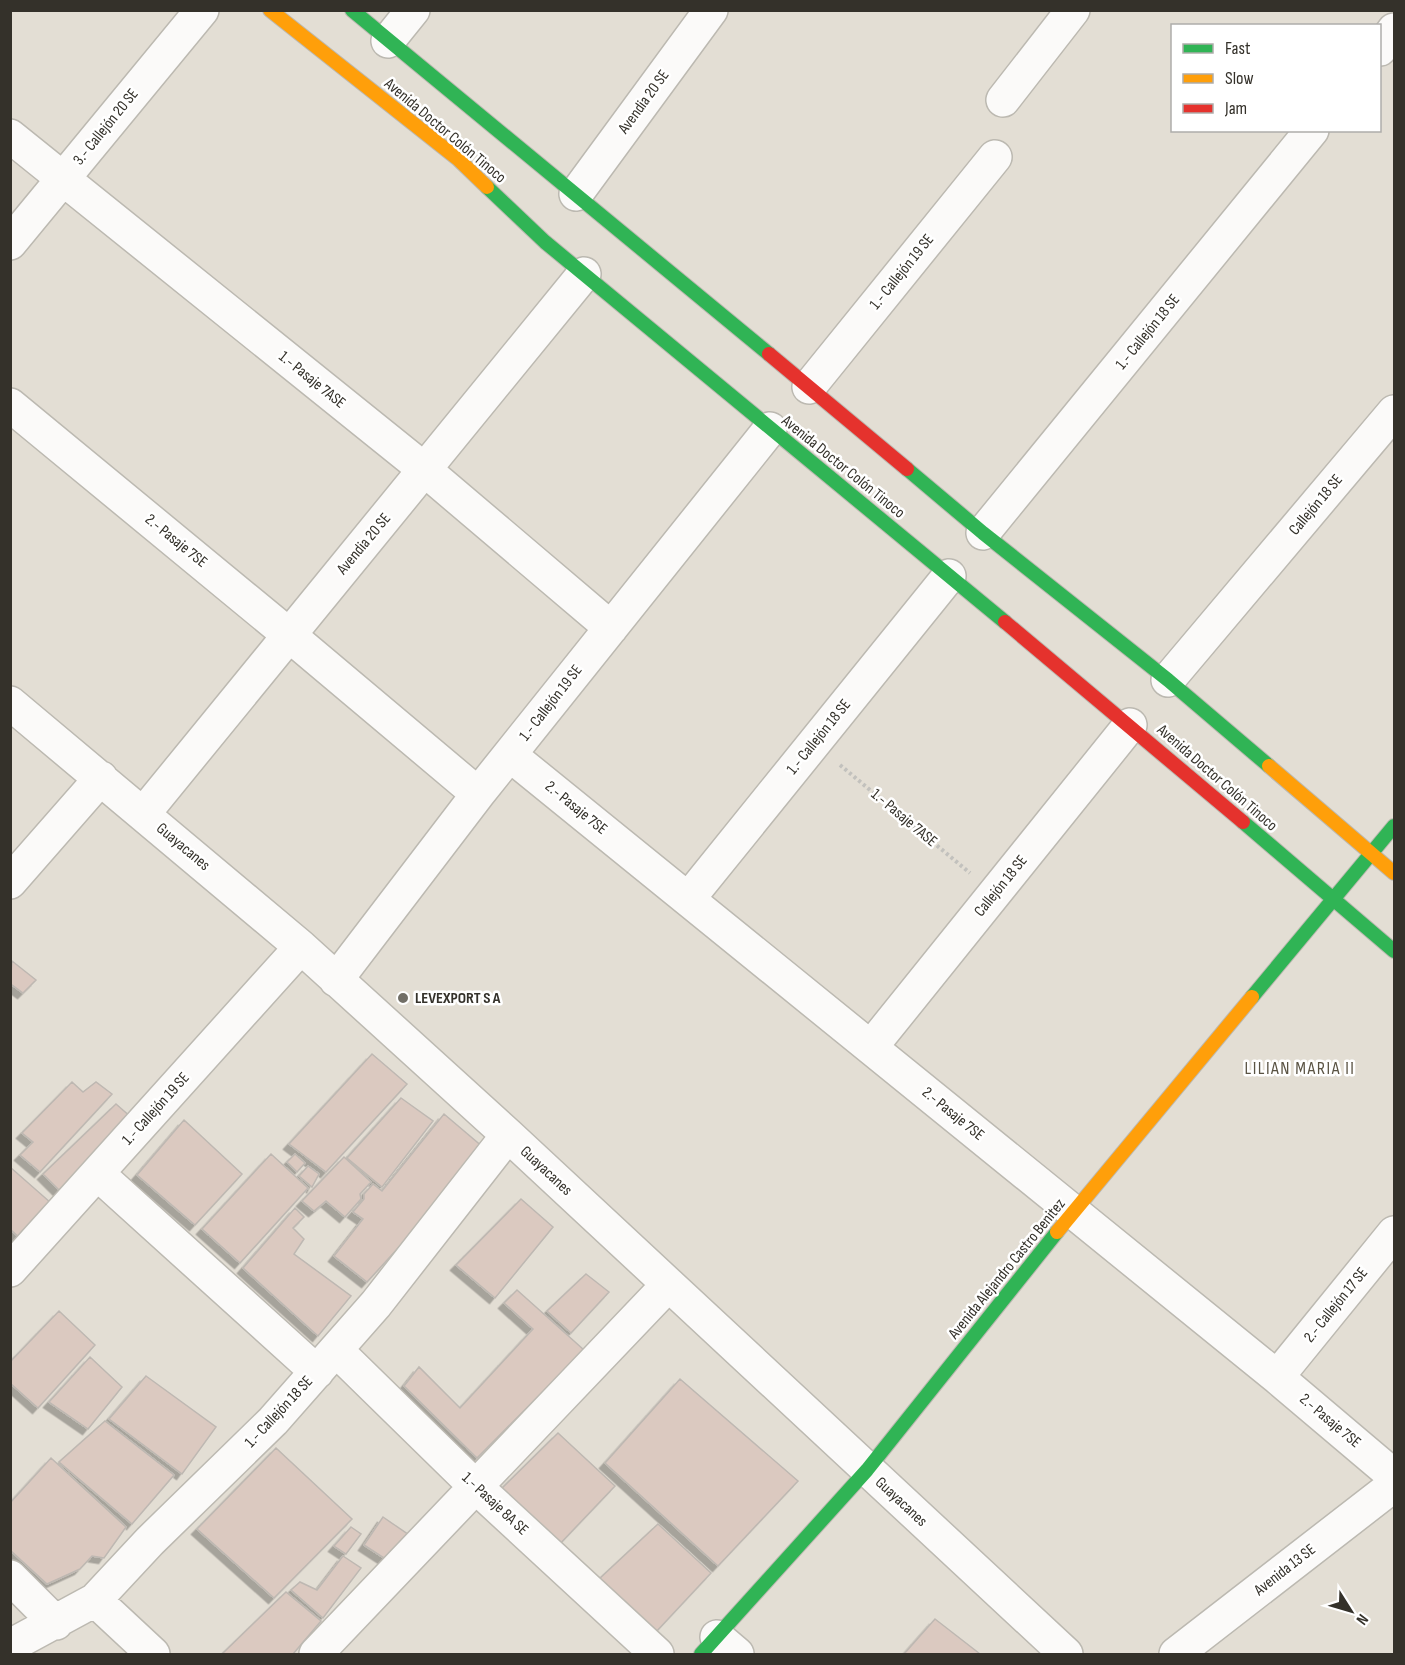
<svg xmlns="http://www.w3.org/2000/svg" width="1405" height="1665" font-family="'Sofia Sans Condensed',sans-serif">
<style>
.building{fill:#dbc9c0;stroke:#beb8b2;stroke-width:1.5;filter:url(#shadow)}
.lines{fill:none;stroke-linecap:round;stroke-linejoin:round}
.street-casing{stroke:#bcb9b1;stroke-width:36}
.fast-casing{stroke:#bcb9b1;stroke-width:16}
.slow-casing{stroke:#bcb9b1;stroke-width:16}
.jam-casing{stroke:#bcb9b1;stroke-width:16}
.path{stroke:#c2c1bd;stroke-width:4;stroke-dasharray:3 3;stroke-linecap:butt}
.street{stroke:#fbfaf9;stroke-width:33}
.fast{stroke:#30b455;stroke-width:14}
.slow{stroke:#ff9f0a;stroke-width:14}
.jam{stroke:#e5322d;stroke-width:14}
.poi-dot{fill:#716e66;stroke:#fff;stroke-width:2}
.labels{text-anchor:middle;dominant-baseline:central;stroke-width:5;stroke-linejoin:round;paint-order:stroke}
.street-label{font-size:16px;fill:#34312a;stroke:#fff}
.poi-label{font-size:16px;font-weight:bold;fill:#34312a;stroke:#fff;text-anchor:start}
.neighbourhood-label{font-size:18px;letter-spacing:1.5px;fill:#5a5343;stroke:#fff}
</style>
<defs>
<filter id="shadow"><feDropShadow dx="-5.5" dy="5.5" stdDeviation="0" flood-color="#0004"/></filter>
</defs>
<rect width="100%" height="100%" fill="#e3ded4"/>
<path class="building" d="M12,961l24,19 -13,13 -11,-8 -2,2z
M372,1054l35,30 -81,88 -37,-28z
M72,1082l11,10 13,-10 16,12 -72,78 -20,-17 13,-13 -11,-9z
M401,1098l32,23 -51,66 -35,-29z
M116,1104l16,14 -72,73 -17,-17z
M444,1114l40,34 2,4 -119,130 -33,-26 29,-37 -10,-7 11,-13v-5l9,-10 9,7z
M184,1120l58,54 -47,51 -58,-50z
M271,1154l37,34 -68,75 -38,-34z
M295,1154l10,9 -8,9 -10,-10z
M344,1157l27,25 -11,12 1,5 -16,18 -19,-16 -12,10 -12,-10z
M308,1166l11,8 -7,13 -13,-11z
M10,1167l41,36 -29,37 -12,-11z
M521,1199l32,28 -58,71 -39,-33z
M295,1208l9,9 -11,11 11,11 -10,15 57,42 -33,40 -75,-68z
M586,1274l23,18 -38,41 -24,-22z
M517,1290l67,60 -107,108 -73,-72 15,-19 41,41 73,-79 -29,-26z
M59,1311l36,34 -57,63 -28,-25v-21z
M90,1357l32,30 -34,42 -39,-27z
M146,1376l70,51 -34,47 -73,-55z
M680,1379l118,102 -80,85 -113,-103z
M105,1421l69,54 -42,49 -73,-62z
M558,1433l57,53 -59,62 -59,-55z
M276,1448l76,71 -78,79 -77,-69z
M51,1458l75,69 -22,31 -12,-2 -12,13 -33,15 -37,-34v-47z
M383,1517l26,18 -22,25 -23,-15z
M658,1524l53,49 -56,60 -57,-53z
M351,1527l10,7 -15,20 -12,-8z
M343,1556l18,12 -38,50 -32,-28 9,-8 17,8z
M286,1592l35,29 -28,33h-71z
M935,1619l45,35h-76z"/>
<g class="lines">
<defs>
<path id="street" d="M388,41l25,-31
M1380,49l14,-19
M1003,100l70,-90
M10,136l415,334 186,158
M576,194l135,-184
M10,243l192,-233
M809,387l186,-230
M10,405l279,230 189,159
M983,533l329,-403
M1168,680l226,-268
M10,703l291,244 207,188 558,519
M510,755l767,622 117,99
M144,813l440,-539
M10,882l91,-104
M689,898l260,-322
M336,980l142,-186 292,-365
M871,1047l259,-322
M98,1174l219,198
M10,1270l291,-323
M336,1350l139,136 182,168
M1277,1377l117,-144
M10,1577l46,46
M95,1600l58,54
M717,1637l20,17
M10,1646l85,-46 55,-59 123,-120 103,-117 132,-169
M316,1654l352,-369
M1176,1654l218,-169"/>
<path id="fast" d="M352,10l417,344
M487,187l58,55 460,380
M907,469l76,64 185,147 101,86
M1243,822l151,129
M1252,997l142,-171
M701,1654l166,-184 190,-238"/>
<path id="slow" d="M270,10l188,149 29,28
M1269,766l125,107
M1057,1232l195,-235"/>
<path id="jam" d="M769,354l138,115
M1005,622l238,200"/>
</defs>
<use href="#street" class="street-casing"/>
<use href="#fast" class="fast-casing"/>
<use href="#slow" class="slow-casing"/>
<use href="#jam" class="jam-casing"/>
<path class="path" d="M840,765l130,108"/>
<use href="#street" class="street"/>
<use href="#fast" class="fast"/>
<use href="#slow" class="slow"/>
<use href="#jam" class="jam"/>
</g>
<circle class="poi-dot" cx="403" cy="998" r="6"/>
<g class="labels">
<g class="street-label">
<text transform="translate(644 102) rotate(-54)">Avendia 20 SE</text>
<text transform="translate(106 127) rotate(-51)">3.- Callejón 20 SE</text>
<text transform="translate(445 131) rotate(40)">Avenida Doctor Colón Tinoco</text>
<text transform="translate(902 272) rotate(-51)">1.- Callejón 19 SE</text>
<text transform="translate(1148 332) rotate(-51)">1.- Callejón 18 SE</text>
<text transform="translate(312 380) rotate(39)">1.- Pasaje 7ASE</text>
<text transform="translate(843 467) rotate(39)">Avenida Doctor Colón Tinoco</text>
<text transform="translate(1316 505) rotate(-50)">Callejón 18 SE</text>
<text transform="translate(176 541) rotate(39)">2.- Pasaje 7SE</text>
<text transform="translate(364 544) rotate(-50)">Avendia 20 SE</text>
<text transform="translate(551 703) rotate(-52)">1.- Callejón 19 SE</text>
<text transform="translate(819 737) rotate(-51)">1.- Callejón 18 SE</text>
<text transform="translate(1217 778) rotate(41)">Avenida Doctor Colón Tinoco</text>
<text transform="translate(576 808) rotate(39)">2.- Pasaje 7SE</text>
<text transform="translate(904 818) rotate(40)">1.- Pasaje 7ASE</text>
<text transform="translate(183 847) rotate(40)">Guayacanes</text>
<text transform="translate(1001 886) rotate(-51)">Callejón 18 SE</text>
<text transform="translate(156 1109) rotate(-48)">1.- Callejón 19 SE</text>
<text transform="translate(953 1114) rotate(39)">2.- Pasaje 7SE</text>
<text transform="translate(546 1171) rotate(43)">Guayacanes</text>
<text transform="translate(1007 1269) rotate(-51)">Avenida Alejandro Castro Benitez</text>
<text transform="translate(1336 1305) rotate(-51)">2.- Callejón 17 SE</text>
<text transform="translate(279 1412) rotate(-47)">1.- Callejón 18 SE</text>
<text transform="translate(1330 1421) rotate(40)">2.- Pasaje 7SE</text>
<text transform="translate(901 1502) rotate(43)">Guayacanes</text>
<text transform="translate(495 1504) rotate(43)">1.- Pasaje 8A SE</text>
<text transform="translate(1285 1570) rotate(-38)">Avenida 13 SE</text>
</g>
<g class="poi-label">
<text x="415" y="998">LEVEXPORT S A</text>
</g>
<g class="neighbourhood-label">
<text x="1300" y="1068">LILIAN MARIA II</text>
</g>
</g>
<rect width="1405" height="1665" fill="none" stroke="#34312a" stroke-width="24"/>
<rect x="1171" y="24" width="210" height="108" fill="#ffffff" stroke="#aeadaa" stroke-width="1.5"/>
<rect x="1183" y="44" width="30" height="9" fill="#30b455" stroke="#aeadaa" stroke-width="1.5"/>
<text x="1225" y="54" font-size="18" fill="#34312a">Fast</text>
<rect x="1183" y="74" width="30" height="9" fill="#ff9f0a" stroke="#aeadaa" stroke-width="1.5"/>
<text x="1225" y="84" font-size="18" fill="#34312a">Slow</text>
<rect x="1183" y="104" width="30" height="9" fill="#e5322d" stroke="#aeadaa" stroke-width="1.5"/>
<text x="1225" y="114" font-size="18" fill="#34312a">Jam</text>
<g transform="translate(1351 1611) rotate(127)" stroke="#ffffff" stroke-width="4.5" paint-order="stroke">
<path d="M0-4.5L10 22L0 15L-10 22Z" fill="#34312a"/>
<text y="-9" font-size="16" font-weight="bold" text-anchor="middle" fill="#34312a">N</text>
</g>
</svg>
